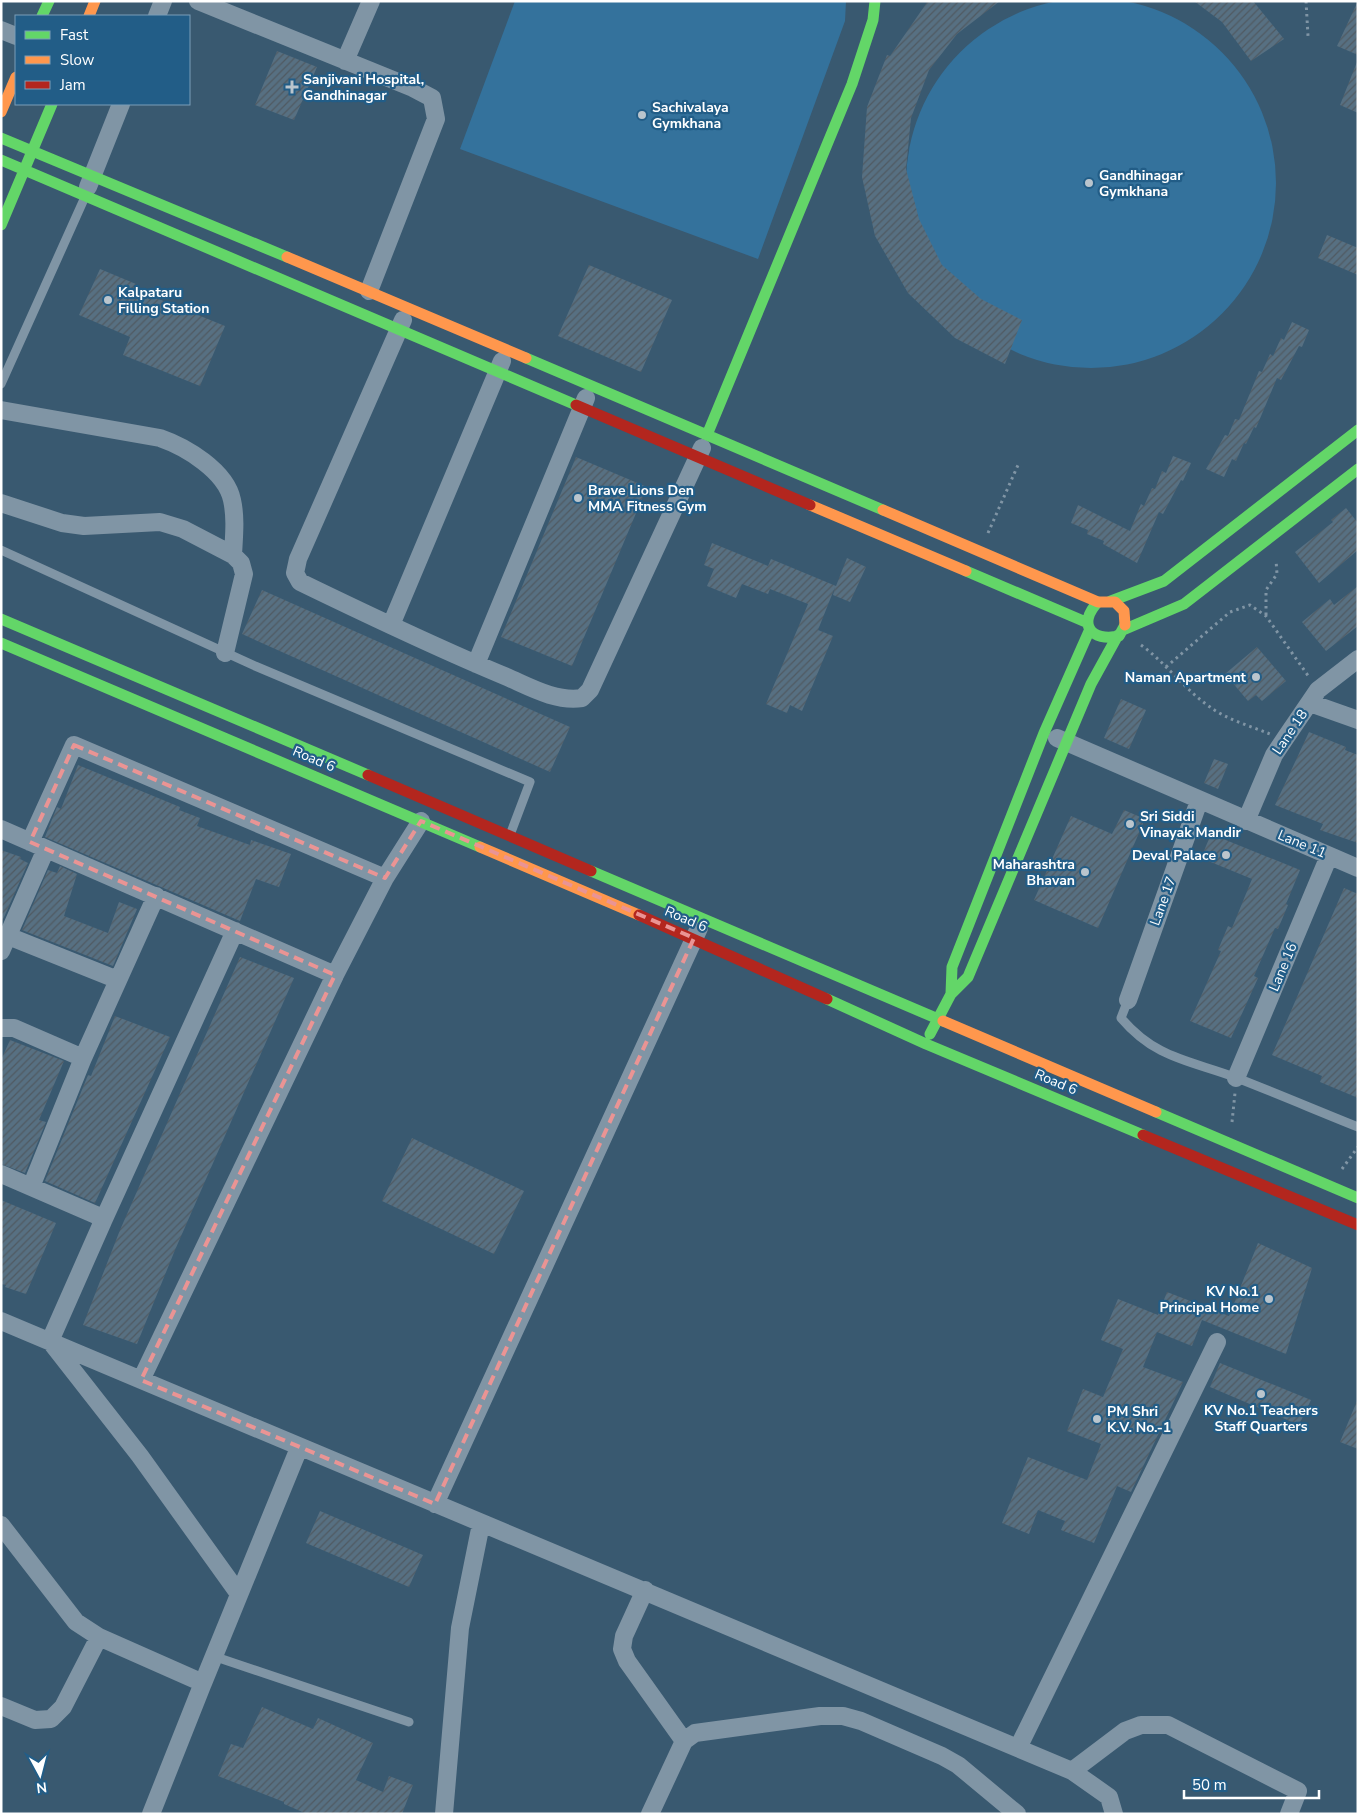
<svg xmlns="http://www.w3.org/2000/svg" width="1359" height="1815" font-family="'Nunito Sans',sans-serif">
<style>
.pitch{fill:#34729c}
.building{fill:url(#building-hatch)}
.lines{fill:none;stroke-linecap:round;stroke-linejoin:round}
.path{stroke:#8095a5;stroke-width:3;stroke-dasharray:2.5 4;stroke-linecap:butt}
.lane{stroke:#8095a5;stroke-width:9}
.street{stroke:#8095a5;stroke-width:18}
.fast{stroke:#63d668;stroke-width:11}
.slow{stroke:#ff974d;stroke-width:11}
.jam{stroke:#b3261e;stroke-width:11}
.marked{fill:none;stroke:#ea9494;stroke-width:4;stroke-dasharray:10 6;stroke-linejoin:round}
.poi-dot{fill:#bac5cd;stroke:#225d87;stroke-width:2}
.labels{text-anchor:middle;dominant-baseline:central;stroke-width:4.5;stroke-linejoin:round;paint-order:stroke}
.poi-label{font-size:14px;font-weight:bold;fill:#fff;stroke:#225d87;text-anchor:start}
.street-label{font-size:14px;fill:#fff;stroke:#225d87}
</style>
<defs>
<pattern id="building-hatch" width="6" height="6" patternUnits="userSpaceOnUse" patternTransform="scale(1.25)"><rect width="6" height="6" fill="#577082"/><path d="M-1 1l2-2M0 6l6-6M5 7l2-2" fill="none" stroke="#505a62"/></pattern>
</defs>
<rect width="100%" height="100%" fill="#395970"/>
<path class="pitch" d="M906 183a185 185 0 1 1 370 0a185 185 0 1 1-370 0Z
M515,1h331l-1,20 -87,238 -298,-110z"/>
<path class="building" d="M928,1h72l-43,33 -28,36 -18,48 -5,51 13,50 23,46 39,34 41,21 -17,44 -50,-26 -47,-45 -33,-57 -13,-59 5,-70 20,-52 3,1z
M1194,1h59l31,38 -33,22 -29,-39z
M1358,1v54l-21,-9z
M277,51l40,16 -23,53 -39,-15z
M1357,62h1v51l-18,-8z
M1327,235l31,13v27l-40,-17z
M589,265l83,35 -31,72 -83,-36z
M100,269l36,15 -2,5 91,37 -25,60 -77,-31 7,-18 -51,-22z
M1292,322l17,8 -7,17 -3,-1 -18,34 -4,-2 -21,50 -2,-1 -8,17 -2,-1 -8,18 -4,-2 -8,18 -18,-8 19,-34 3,1 7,-17 4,1 20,-49 3,1 8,-18 3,2 8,-18 3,2z
M1173,456l18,7 -8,18 -2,-1 -18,34 -4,-2 -22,51 -34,-19 1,-3 -17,-7 1,-4 -17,-7 7,-18 52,26 11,-27 3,2 8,-18 3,1 7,-18 4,2z
M576,457l71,30 -75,179 -71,-29z
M1346,508l12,15v27l-39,33 -24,-31 38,-30 -2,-2z
M712,543l56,23 3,-7 65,27 11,-28 19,9 -16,35 -17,-7 2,-8 -17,43 15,6 -31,75 -12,-6 -3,8 -21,-9 42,-100 -38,-15 -2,5 -26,-10 -6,14 -29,-12 7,-17 -10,-4z
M1358,586v40l-32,25 -24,-29 28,-23 4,6z
M262,590l308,137 -20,45 -308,-138z
M1257,647l29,34 -24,20 -6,-6 -8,6 -23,-27z
M1121,699l25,11 -17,39 -25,-11z
M1309,732l37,15 -1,3 13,5v88l-38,-13 3,-6 -48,-19z
M1214,759l14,5 -10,25 -14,-6z
M78,765l102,42 -1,3 21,8 -3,8 53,19 1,-5 40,14 -12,33 -23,-8 -16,42 -195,-84 12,-30 4,2z
M1124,810l21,9 -47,109 -64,-28 37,-84 41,18z
M1211,834l89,36 -14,34 2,1 -10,24 -3,-1 -21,48 4,2 -27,60 -41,-17 31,-70 -3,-1 10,-24 4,2 20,-49 -51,-21z
M1,850l20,7 -1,2 8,4 -27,61z
M60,866l17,8 -13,42 44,17 11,-31 18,7 -24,57 -91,-36 26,-60 9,3z
M1344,888l14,6v204l-38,-16 2,-6 -50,-21z
M240,957l54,21 -119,272 -38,94 -54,-19 37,-95z
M115,1016l55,21 -75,166 -50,-22 43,-106 3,1z
M10,1040l54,21 -25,59 7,2 -21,51 -24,-9v-104z
M412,1138l112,53 -30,63 -112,-53z
M1,1200l55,23 -30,71 -21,-7 1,-2 -5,-1z
M1258,1243l54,25 -26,86 -84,-34 -10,26 -35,-14 -14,35 40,15 -52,110 -14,-6 -23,57 -33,-13 4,-9 -27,-11 -9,24 -27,-11 26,-66 59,23 14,-36 -34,-13 16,-42 20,8 20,-48 -22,-9 17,-41 40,16 9,-23 62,24z
M1220,1363l91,37 -12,25 -89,-38z
M1357,1401h1v48l-18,-7z
M320,1511l103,44 -14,32 -103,-44z
M262,1707l51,22 5,-11 55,25 -17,37 27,12 6,-16 24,9 -11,29h-95l-23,-10v-2l-66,-26 13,-32 12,4z"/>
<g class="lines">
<path class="path" d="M1306,1l2,35
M988,533l30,-68
M1266,615v-25l11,-16 -1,-14
M1141,645c25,18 43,44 69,62 16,12 40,19 60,27
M1166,667l64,-55 20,-7 16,11 43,61
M1232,1122l3,-29
M1342,1169l16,-22"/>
<path class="lane" d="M1,384l84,-187
M1,550l254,116 275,116 -20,53
M1128,1000l-7,18c35,41 68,42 116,60 41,16 81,33 121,49
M213,1656l196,66"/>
<path class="street" d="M198,1l215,87 19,10 4,21 -67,172
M157,16l6,-15
M1,30l15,6
M345,61l26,-60
M88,187l33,-83
M403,320l-105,239 -3,14 5,9c68,33 137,66 207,95 23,10 49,25 75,21l8,-8 112,-242
M1,410l159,28c26,9 66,33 72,62 4,18 2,36 1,55
M1,503l61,20 22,3 76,-4 23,7 50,26 8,8 3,11 -19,79
M391,625l111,-264
M476,664l110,-266
M1310,703l48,17
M1057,738l301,130
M1246,821l28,-66 10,-15 34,-50 40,-31
M1,829l334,146
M30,842l44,-97 311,133
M8,936l110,44
M1,951l45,-102
M1128,1000l71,-199
M1,1028h13l69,30
M1236,1078l93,-222
M1,1174l95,41 7,6 -53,120 90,115 99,138
M31,1187l52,-129 73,-162
M103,1221l132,-290
M1,1321l1071,450 37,26 5,17
M141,1380l194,-405 50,-97 36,-57
M435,1504l264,-576
M1,1525l75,97 23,15
M645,1590l-21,46 -2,13 5,12 57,80
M1,1706l34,14 16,-1 12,-12 36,-70 104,46 96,-235
M1018,1748l199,-406
M1072,1771l53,-40 16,-6h27l130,66 -9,23
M151,1814l52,-131
M444,1814l16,-186 21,-104
M650,1814l34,-73 11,-8 125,-17h23l18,5 81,35 16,9 59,49"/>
<path class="fast" d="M42,16l7,-15
M1,138l286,119
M1,160l575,245
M1,225l51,-121
M526,358l357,152
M707,435l145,-351 21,-64 2,-19
M966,571l122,52
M1111,601l53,-20 194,-151
M1098,602c-21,22 -7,40 21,34l6,-11
M1,619l367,156
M1123,630l61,-26 174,-135
M1,643l479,204
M591,871l352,150
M951,994l1,-27 92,-234 46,-104
M827,999l99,45 217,91
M930,1034l21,-40 17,-17 123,-293 27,-49
M1156,1112l202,86"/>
<path class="slow" d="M89,16l6,-15
M1,112l15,-35
M287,257l239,101
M810,505l156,66
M883,510l215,92h17l9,9 1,14
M480,847l159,68
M943,1021l213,91"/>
<path class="jam" d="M576,405l234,100
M368,775l223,96
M639,915l188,84
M1143,1135l215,90"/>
</g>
<path class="marked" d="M74,745l311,133 36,-57 273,117 -259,566 -294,-124 194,-405 -305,-133z"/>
<g class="poi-dot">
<path d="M289.5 79.5h5v5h5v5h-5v5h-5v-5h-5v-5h5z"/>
<circle cx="642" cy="115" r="5"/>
<circle cx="1089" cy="183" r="5"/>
<circle cx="108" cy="300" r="5"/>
<circle cx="578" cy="498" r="5"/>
<circle cx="1256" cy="677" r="5"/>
<circle cx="1130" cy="824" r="5"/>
<circle cx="1226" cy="855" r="5"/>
<circle cx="1085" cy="872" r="5"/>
<circle cx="1269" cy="1299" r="5"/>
<circle cx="1261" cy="1394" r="5"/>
<circle cx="1097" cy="1419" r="5"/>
</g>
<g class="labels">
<g class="poi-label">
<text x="303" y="79">Sanjivani Hospital,<tspan x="303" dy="16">Gandhinagar</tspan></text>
<text x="652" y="107">Sachivalaya<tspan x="652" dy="16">Gymkhana</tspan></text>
<text x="1099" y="175">Gandhinagar<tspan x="1099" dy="16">Gymkhana</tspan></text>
<text x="118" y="292">Kalpataru<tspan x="118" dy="16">Filling Station</tspan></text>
<text x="588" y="490">Brave Lions Den<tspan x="588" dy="16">MMA Fitness Gym</tspan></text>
<text x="1246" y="677" text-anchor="end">Naman Apartment</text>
<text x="1140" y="816">Sri Siddi<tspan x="1140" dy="16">Vinayak Mandir</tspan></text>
<text x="1216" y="855" text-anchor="end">Deval Palace</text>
<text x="1075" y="864" text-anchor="end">Maharashtra<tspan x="1075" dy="16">Bhavan</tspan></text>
<text x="1259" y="1291" text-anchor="end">KV No.1<tspan x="1259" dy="16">Principal Home</tspan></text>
<text x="1261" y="1410" text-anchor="middle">KV No.1 Teachers<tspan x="1261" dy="16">Staff Quarters</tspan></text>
<text x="1107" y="1411">PM Shri<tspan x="1107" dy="16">K.V. No.-1</tspan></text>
</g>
<g class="street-label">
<text transform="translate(1290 732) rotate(-56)">Lane 18</text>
<text transform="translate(314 759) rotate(23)">Road 6</text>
<text transform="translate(1302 844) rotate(23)">Lane 11</text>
<text transform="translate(1163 901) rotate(-70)">Lane 17</text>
<text transform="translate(686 919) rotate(23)">Road 6</text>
<text transform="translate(1283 967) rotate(-67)">Lane 16</text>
<text transform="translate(1056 1082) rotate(23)">Road 6</text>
</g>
</g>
<rect width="1359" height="1815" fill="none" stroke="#ffffff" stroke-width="5"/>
<rect x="15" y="15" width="175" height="90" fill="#225d87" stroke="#7a9eb7"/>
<rect x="25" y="31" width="25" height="8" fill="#63d668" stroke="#7a9eb7"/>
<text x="60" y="40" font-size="15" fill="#ffffff">Fast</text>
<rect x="25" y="56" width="25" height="8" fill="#ff974d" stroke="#7a9eb7"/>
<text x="60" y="65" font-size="15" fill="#ffffff">Slow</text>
<rect x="25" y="81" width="25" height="8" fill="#b3261e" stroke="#7a9eb7"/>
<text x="60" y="90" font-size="15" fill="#ffffff">Jam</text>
<g transform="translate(40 1775) rotate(173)" stroke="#225d87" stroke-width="4" paint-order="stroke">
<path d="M0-4L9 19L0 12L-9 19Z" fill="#ffffff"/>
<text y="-8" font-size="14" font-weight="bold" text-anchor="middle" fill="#ffffff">N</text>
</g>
<path d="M1184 1790v8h135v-8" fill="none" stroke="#ffffff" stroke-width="2.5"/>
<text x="1192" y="1790" font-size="15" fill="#ffffff" stroke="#225d87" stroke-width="4" paint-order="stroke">50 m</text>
</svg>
